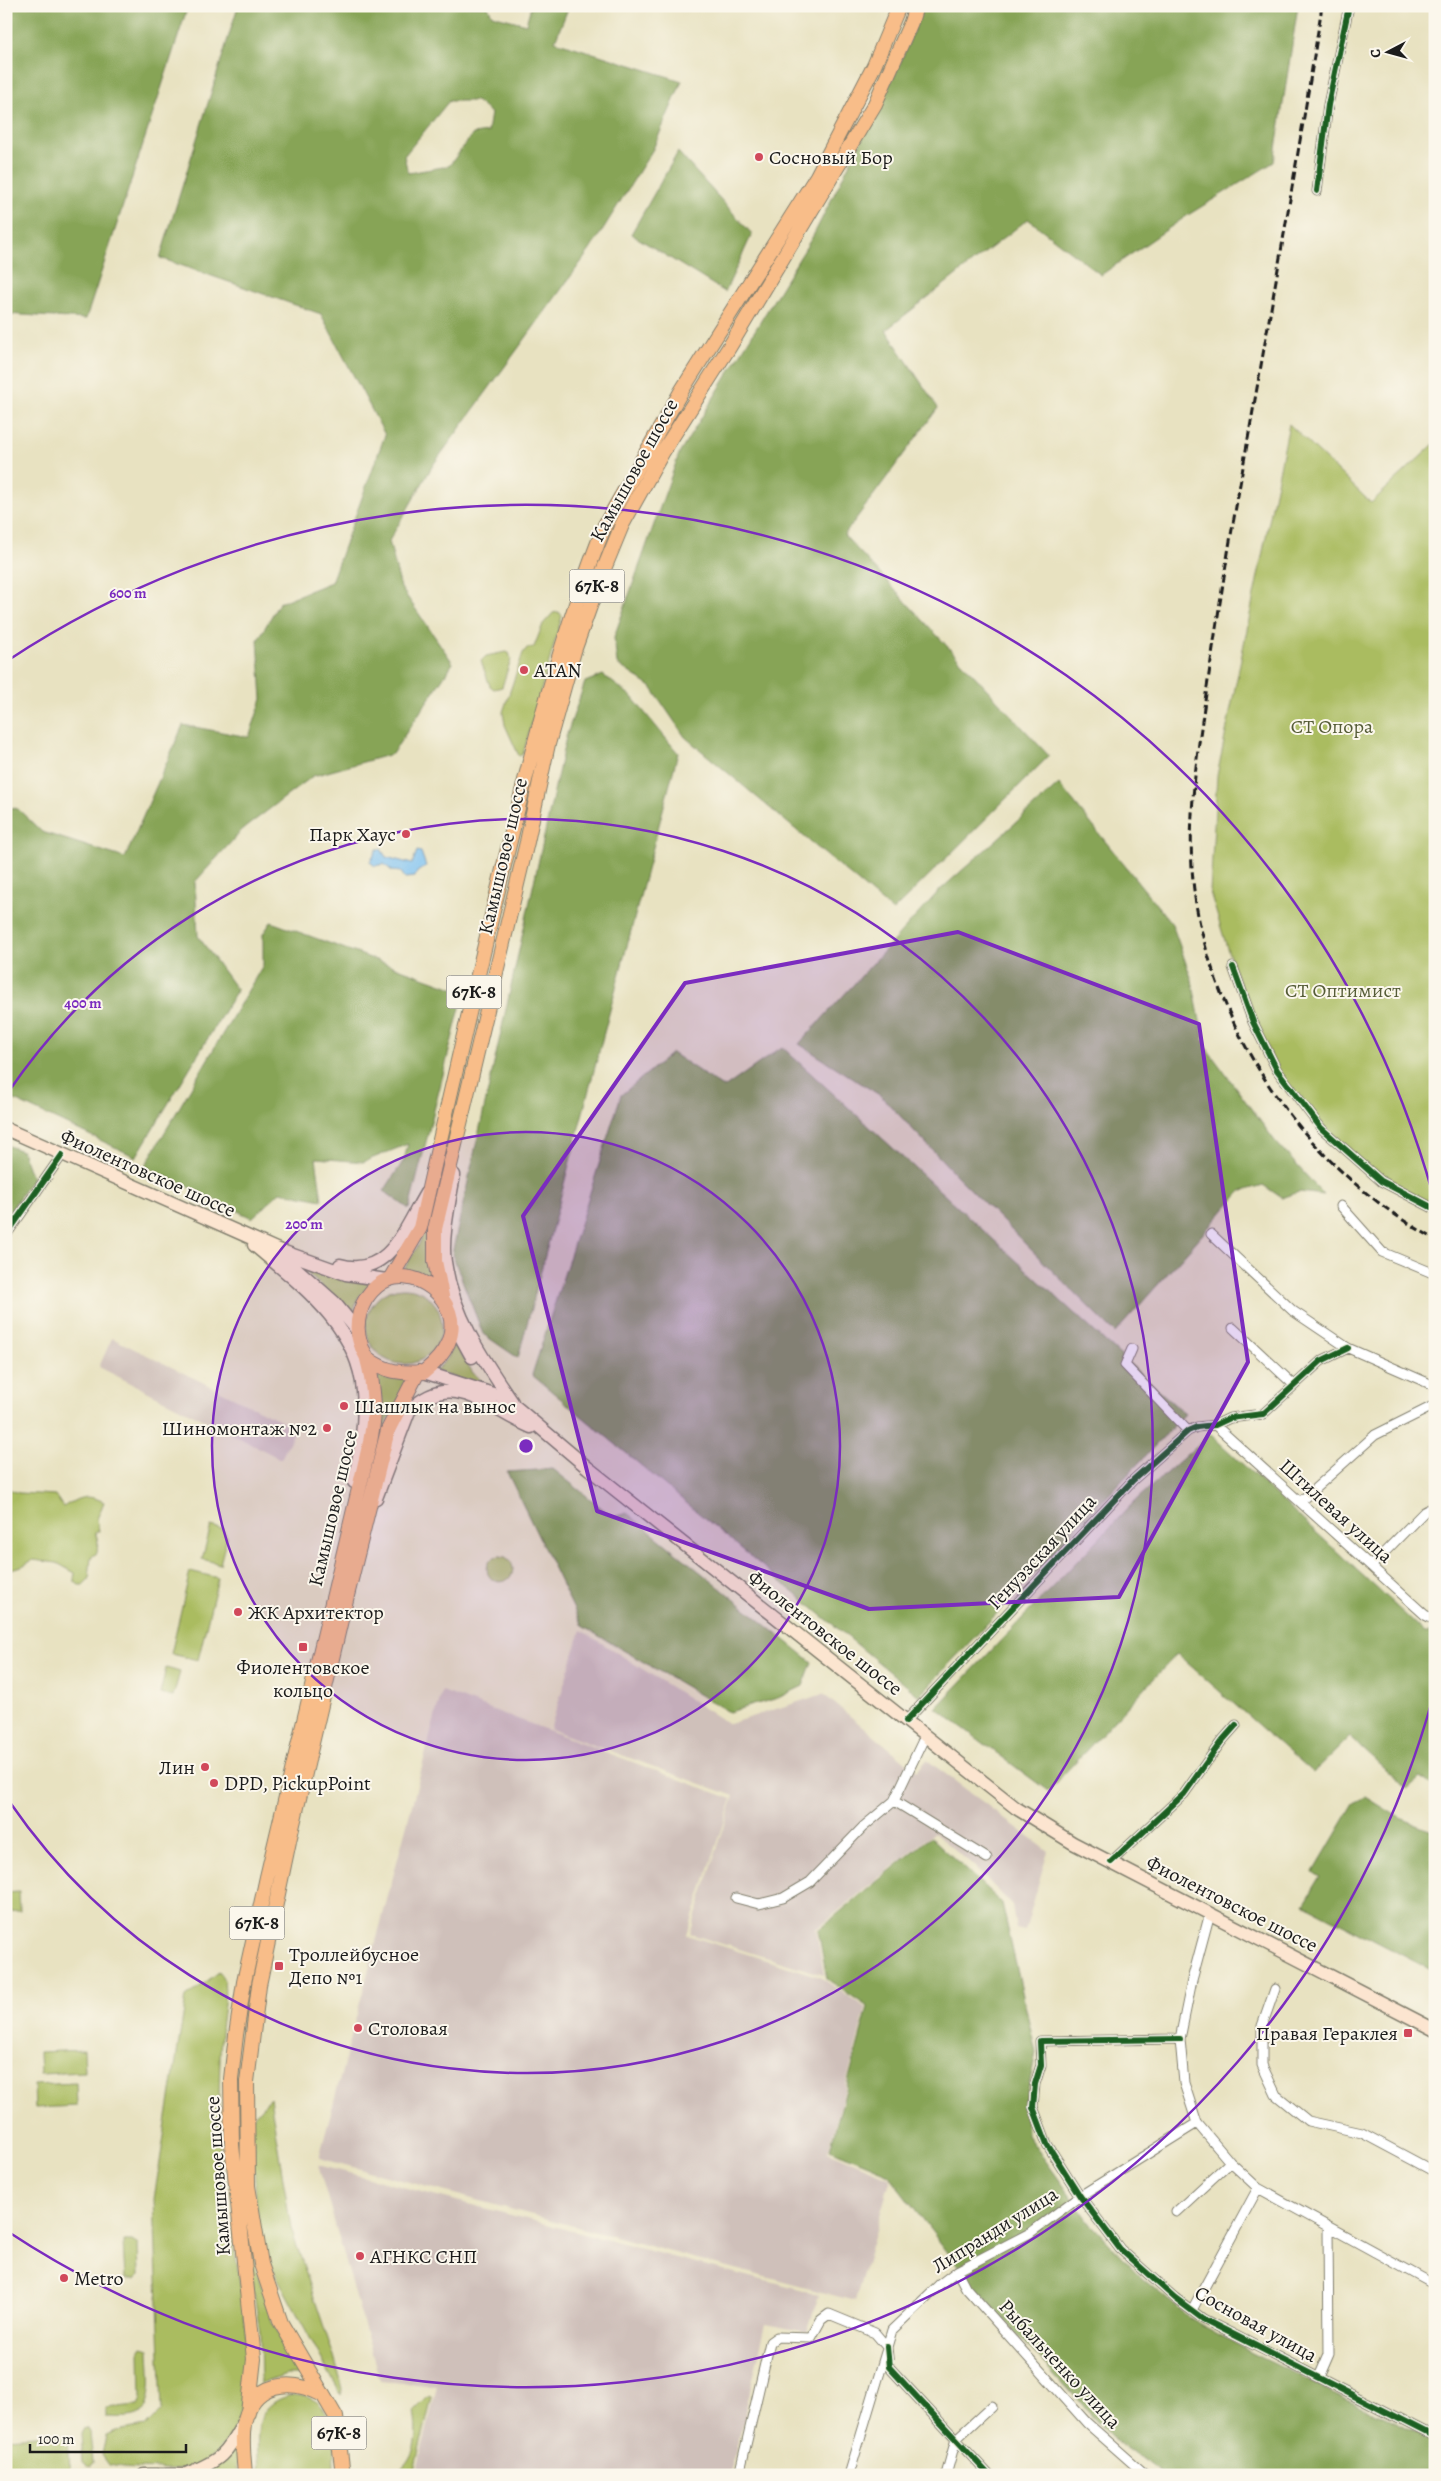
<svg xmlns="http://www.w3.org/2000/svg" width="1441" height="2481" font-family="Alegreya,serif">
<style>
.industrial{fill:#cfc0ba}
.green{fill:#aabc60;stroke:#636c3e}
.forest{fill:#87a456;stroke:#526039;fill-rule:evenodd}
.water{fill:#79bff0;stroke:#4a6e86}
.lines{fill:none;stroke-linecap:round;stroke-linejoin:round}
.street-casing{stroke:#827f6e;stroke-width:11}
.secondary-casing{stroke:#827f6e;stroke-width:15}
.primary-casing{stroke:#827f6e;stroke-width:16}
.street{stroke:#fff;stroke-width:9}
.secondary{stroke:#fce5d0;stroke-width:12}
.primary{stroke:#f8bd89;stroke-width:14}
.rail{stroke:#1c1c1c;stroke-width:3;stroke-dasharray:8 4;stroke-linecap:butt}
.cycleway-casing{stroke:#fbf7ec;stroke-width:9}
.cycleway{stroke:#1b5e20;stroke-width:6}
.marked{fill:#7b2cbf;fill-opacity:0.2;stroke:#7b2cbf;stroke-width:4;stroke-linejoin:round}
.ring{fill:none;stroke:#7b2cbf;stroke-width:2.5}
.poi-dot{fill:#d1495b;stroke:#fbf7ec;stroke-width:2}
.labels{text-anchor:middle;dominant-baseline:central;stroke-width:4;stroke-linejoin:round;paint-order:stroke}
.shield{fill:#fbf7ec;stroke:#5f5e5a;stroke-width:1}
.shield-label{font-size:19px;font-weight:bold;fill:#1c1c1c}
.poi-label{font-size:20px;fill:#1c1c1c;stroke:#fbf7ec;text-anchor:start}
.street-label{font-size:20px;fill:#1c1c1c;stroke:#fbf7ec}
.park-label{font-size:20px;fill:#555c37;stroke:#fbf7ec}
.centre{fill:#7b2cbf;stroke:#fbf7ec;stroke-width:2.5}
.ring-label{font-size:15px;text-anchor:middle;font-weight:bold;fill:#7b2cbf;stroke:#fbf7ec;stroke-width:4;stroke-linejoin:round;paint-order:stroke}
</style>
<rect width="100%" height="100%" fill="#fbf7ec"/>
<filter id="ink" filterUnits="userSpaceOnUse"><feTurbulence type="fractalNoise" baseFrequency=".02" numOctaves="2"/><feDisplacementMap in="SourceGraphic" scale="10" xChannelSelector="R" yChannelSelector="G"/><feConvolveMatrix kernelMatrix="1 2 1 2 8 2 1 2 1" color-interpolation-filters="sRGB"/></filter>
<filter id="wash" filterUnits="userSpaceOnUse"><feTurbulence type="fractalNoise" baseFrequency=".0096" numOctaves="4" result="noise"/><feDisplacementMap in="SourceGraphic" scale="20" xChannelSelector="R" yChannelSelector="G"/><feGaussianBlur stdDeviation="1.12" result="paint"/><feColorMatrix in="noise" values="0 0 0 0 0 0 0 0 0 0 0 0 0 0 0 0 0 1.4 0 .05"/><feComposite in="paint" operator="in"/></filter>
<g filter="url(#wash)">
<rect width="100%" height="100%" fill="#e8e2c1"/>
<path class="industrial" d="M112,1338l184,90 -15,31 -182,-92z
M581,1630l148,94 94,-30 94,77 10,-11 121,91 -23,80 -9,-2 -4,-24 -37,-38 -41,-34 -118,96 8,46 -134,-41 44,-138 -184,-67z
M442,1691l290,108 -45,136 133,42 46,31 -38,144 63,26 -36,123 -536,-143z
M318,2165l501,130 -12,37 -41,-8 -36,151h-314l21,-89 -57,-5z"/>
<path class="green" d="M1289,424l82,79 64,-60v766l-54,-28 -60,-53 -44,-58 -44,-103 -23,-75 7,-116z
M559,612l3,4 -39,138 -4,2 -14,-31 -2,-13 20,-59 4,-5 7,-1 9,-23 10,-11z
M506,652l3,1 2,6 -9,28 -8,2 -4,-3 -9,-25 5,-5z
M429,1216l4,1 -1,65 -31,-8 18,-30z
M297,1263l78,18 -17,17 -6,18z
M366 1326a38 38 0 1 1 76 0a38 38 0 1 1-76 0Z
M454,1342l19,31 11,10 -2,4 -47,-16 12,-12z
M376,1371l13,6 20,2 -25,50h-4l2,-23z
M6,1488l13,5 36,2 8,12c15,-9 23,-14 41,-5l-7,17 2,12 -4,2 3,8 -1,12 -6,4 -2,22 -6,6h-4l-4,-3v-9l-18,-10 -24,-3 -11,6 -16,4z
M211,1526l11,3 5,8 -7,27 -18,-5z
M487 1569a13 13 0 1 1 26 0a13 13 0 1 1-26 0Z
M190,1571l28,7 -20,82 -27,-6z
M166,1668l14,4 -7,25 -13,-3z
M19,1892l1,19 -14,1v-19z
M219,1972c2,3 5,6 5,10 3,16 -3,36 -3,52 -2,43 -3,90 0,133 6,72 69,268 -29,300 -11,4 -70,1 -83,-2l-7,-10 4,-20 10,-4 30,-5 16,-16 -8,-211 32,-202z
M84,2050l1,22 -45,2 -1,-22z
M76,2083l1,23 -42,2 -1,-23z
M270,2098l21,130 43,129 9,32 -2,6 -72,-133 -8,-24 -5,-35 -4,-85z
M123,2241h9l6,4 1,30 -3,4h-11z
M253,2258l19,64 31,53h-17l-25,9 -1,-51 -11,-74z
M142,2347l7,2c0,15 6,54 -8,64 -8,6 -25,4 -35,4v-9l32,-3 3,-6 -1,-49z
M292,2395c47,1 41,45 42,80h-75c-1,-34 -10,-70 33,-80z
M429,2396l3,2 -19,77h-21c25,-15 26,-37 22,-64z
M87,2428l3,4 3,31 -5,4 -5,-4 -2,-30 2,-4z
M53,2435l9,1 6,4 2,27 -6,4 -58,3v-36z
M237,2448l1,27 -40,-1 23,-12z"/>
<path class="forest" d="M6,6h182l-102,313 -80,-5z
M238,6h250l4,9 34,9 5,-18h38l-14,35 127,40 -29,68 -63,101 -157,215 -44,76 12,47 52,75 -61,91 -79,22 -71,54 -47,52 3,54 39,54 -101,167 -130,-61v-290l12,3 24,23 83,26 58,-133 66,12 13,-38 -4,-59 21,-37 52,-21 54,-147 -64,-121 -161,-56zM449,101h27l15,12 -3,19 -15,2 -24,32 -41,7 -4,-17z
M924,6h374l-24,156 -86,53 -87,60 -73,-56 -142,111 52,78 -94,127 205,221 -156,155 -208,-174 -34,-50 -34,-23 -3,-27 65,-183 134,-218 85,-168z
M678,152l74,82 -27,58 -94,-58z
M603,675l28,21 47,57 -160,605 -35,-24 -31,-80 114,-517 19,-55z
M1059,784l113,140 20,56 13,66 70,95 49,54 -25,-3 -17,6 -19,-13 -23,7 -125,141 -155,-154 -79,-83 -82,-52 141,-154z
M271,922l193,70 -55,217 -25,-18 20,-31 4,-16 -45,18 -47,-4 6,42 -42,-8 -28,26 -107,-52 118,-201v-31z
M782,1047l403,367 -266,282 -387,-321 89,-280 51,-42 52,35z
M6,1145l16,6 10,27 -26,40z
M1210,1434l215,199h10v155l-15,-10 -13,11 -57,-52 -37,36 -136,-119 -129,137 -112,-83 200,-208z
M553,1469l60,48 14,-4 185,149 -9,24 -25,12 -49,14 -147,-86 -75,-154z
M1366,1797l34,21 35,13v141l-131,-68 17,-28 -7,-5 40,-68z
M931,1837l71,66 34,150 -10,46 1,36 65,90 46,49 59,49 55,30 183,88v34h-273l-51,-38 -135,-148 -78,-101 -8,-14 -60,-25 38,-142 -41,-28 -9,-49z"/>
<path class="water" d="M377,849h4l5,8 26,7 5,-13 4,1 5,14 -9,6 -2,5 -10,1 -4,-6 -9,-1 -8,-7 -9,2 -5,-4z"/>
</g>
<g filter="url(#ink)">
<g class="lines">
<defs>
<path id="street" d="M1317,191l11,-86 21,-99
M1233,967l20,55 24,48 44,58 60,53 54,28
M1341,1206l41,46 53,22
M1211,1234l82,77 55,37 87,38
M6,1235l56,-80
M1233,1328l61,57
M1132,1349l-7,16 63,66
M1215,1425l210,190 10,5
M1301,1501l74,-66 60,-30
M1371,1566l53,-54 11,-6
M906,1721l227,-241 55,-49 9,-4 18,-2 15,-7 33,-4 58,-53 27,-13
M894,1801l93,57
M1111,1862l73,-68 37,-52 15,-17
M736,1898l23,6 24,-6 27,-16 53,-55 31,-26 31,-65
M1210,1913l-18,67 -12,59 4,44 13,40 33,39 28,26 177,97
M1275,1989l-13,37v39l14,30 32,26 54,12 73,39
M1180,2039l-140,2 1,24 -6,19 -2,23 14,37 33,52 40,53 55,49 28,21 232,118
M1176,2212l54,-50
M957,2271l9,17 121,135 59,52
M1192,2310l66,-122
M887,2347l2,20 100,108
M1319,2377l10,-23 -1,-127
M739,2475l31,-133 7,-5 34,1 10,-18 8,-6 46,19 12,14 5,-17 48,-46 17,-13 73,-38 50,-37 117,-73
M849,2475l37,-123
M946,2475l10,-36 36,-33"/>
<path id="secondary" d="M6,1129l270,120 70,25 40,6
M454,1175c-4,24 -13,63 -9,87 8,53 37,96 67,140
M254,1245c46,39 104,81 109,146 3,31 -3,61 -9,91
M281,1255l53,47 22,27
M340,1265c49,14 66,-39 86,-72
M452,1321l20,36
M424,1372l75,24 18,12 71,60 428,340 57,35 362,187
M376,1498l33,-87c44,-44 79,-2 122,16
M186,2474c36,-14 39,-19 58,-52
M144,2475h46"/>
<path id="primary" d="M390,1279l30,-51c28,-124 56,-248 86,-371 27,-112 56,-225 99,-332l77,-135 135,-214 57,-110 25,-60
M442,1296l-7,-35v-32l92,-387 21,-98 26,-93 25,-70 23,-56 40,-72 68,-107 145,-242 36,-82 5,-16
M248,2413l6,-54 -22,-214 -1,-66 5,-44 8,-53 23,-105 103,-435c2,-12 5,-26 4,-38 -1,-14 -3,-31 -7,-45 -1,-5 -5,-9 -6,-14 -8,-20 -1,-45 16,-59 34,-28 89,15 71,57 -5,12 -14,21 -24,29 -22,2 -39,0 -57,-14
M245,2475c-1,-17 -4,-34 -1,-51 8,-43 47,-46 79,-29
M343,2475l-7,-58 -55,-94 -20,-59 -13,-78 -1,-104 12,-97 30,-144 52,-221 47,-190 30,-58"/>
</defs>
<use href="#street" class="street-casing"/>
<use href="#secondary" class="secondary-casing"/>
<use href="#primary" class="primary-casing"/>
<use href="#street" class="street"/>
<use href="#secondary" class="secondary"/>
<use href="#primary" class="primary"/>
<path class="rail" d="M1322,6c-28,177 -60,353 -91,529 -9,53 -17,106 -25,159 -11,74 -23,152 -7,226 29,134 116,254 236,319"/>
<defs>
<path id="cycleway" d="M1317,191l11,-86 21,-99
M1233,967l20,55 24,48 44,58 60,53 54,28
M6,1235l56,-80
M906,1721l227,-241 55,-49 9,-4 18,-2 15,-7 33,-4 58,-53 27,-13
M1111,1862l73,-68 37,-52 15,-17
M1180,2039l-140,2 1,24 -6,19 -2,23 14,37 33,52 40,53 55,49 28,21 232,118
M887,2347l2,20 100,108"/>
</defs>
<use href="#cycleway" class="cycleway-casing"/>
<use href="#cycleway" class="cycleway"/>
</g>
</g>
<path class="marked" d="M958,932l241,92 49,338 -129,235 -250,12 -272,-98 -74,-295 162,-233z"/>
<circle cx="526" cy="1446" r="314" fill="#7b2cbf" fill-opacity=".12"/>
<g class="ring">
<circle cx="526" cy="1446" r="314"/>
<path d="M9 1091A627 627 0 1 1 9 1801"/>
<path d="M1433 1697A941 941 0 0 1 7 2231M7 661A941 941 0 0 1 1433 1195"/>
</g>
<g class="poi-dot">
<circle cx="759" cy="157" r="5"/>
<circle cx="524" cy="670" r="5"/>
<circle cx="406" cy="834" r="5"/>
<circle cx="344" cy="1406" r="5"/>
<circle cx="327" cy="1428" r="5"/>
<circle cx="238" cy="1612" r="5"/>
<rect x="298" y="1642" width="10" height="10" rx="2.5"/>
<circle cx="205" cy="1767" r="5"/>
<circle cx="214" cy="1783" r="5"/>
<rect x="274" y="1961" width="10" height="10" rx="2.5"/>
<circle cx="358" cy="2028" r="5"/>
<rect x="1403" y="2028" width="10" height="10" rx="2.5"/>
<circle cx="360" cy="2256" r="5"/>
<circle cx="64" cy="2278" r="5"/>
</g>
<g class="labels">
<g class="shield">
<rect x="569.5" y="569.5" width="55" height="33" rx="4"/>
<rect x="446.5" y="975.5" width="55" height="33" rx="4"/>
<rect x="229.5" y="1906.5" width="55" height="33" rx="4"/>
<rect x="311.5" y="2416.5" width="55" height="33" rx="4"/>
</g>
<g class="shield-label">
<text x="597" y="586">67К-8</text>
<text x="474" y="992">67К-8</text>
<text x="257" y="1923">67К-8</text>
<text x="339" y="2433">67К-8</text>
</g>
<g class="poi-label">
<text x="769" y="157">Сосновый Бор</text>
<text x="534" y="670">ATAN</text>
<text x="396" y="834" text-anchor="end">Парк Хаус</text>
<text x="354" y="1406">Шашлык на вынос</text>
<text x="317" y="1428" text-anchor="end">Шиномонтаж №2</text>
<text x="248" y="1612">ЖК Архитектор</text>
<text x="303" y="1667" text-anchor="middle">Фиолентовское<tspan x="303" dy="23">кольцо</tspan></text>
<text x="195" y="1767" text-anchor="end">Лин</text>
<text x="224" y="1783">DPD, PickupPoint</text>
<text x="289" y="1954">Троллейбусное<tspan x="289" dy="23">Депо №1</tspan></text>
<text x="368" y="2028">Столовая</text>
<text x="1398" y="2033" text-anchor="end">Правая Гераклея</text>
<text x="370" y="2256">АГНКС СНП</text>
<text x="74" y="2278">Metro</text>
</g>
<g class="street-label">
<text transform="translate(634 470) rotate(-61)">Камышовое шоссе</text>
<text transform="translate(503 856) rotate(-77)">Камышовое шоссе</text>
<text transform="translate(148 1173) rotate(24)">Фиолентовское шоссе</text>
<text transform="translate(333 1508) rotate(-77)">Камышовое шоссе</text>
<text transform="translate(1336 1511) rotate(42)">Штилевая улица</text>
<text transform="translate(1042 1552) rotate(-47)">Генуэзская улица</text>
<text transform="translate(825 1633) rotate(38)">Фиолентовское шоссе</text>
<text transform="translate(1232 1904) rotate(27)">Фиолентовское шоссе</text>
<text transform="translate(218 2176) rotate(-94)">Камышовое шоссе</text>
<text transform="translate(995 2230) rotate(-32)">Липранди улица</text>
<text transform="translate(1256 2324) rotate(29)">Сосновая улица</text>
<text transform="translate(1060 2364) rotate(47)">Рыбальченко улица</text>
</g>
<g class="park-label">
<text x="1332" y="726">СТ Опора</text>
<text x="1343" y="990">СТ Оптимист</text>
</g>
</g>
<circle cx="526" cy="1446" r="8" class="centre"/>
<g class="ring-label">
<text x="128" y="598">600 m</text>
<text x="83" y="1008">400 m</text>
<text x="304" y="1229">200 m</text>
</g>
<rect width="1441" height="2481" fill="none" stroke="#fbf7ec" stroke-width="25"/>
<g transform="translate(1388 52) rotate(264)" stroke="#fbf7ec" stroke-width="4" paint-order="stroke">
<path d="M0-4L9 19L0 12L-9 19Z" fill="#1c1c1c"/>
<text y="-8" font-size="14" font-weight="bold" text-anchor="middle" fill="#1c1c1c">С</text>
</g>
<path d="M30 2444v8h156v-8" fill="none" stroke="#1c1c1c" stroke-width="2.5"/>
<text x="38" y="2444" font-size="15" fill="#1c1c1c" stroke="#fbf7ec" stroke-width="4" paint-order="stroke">100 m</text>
</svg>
